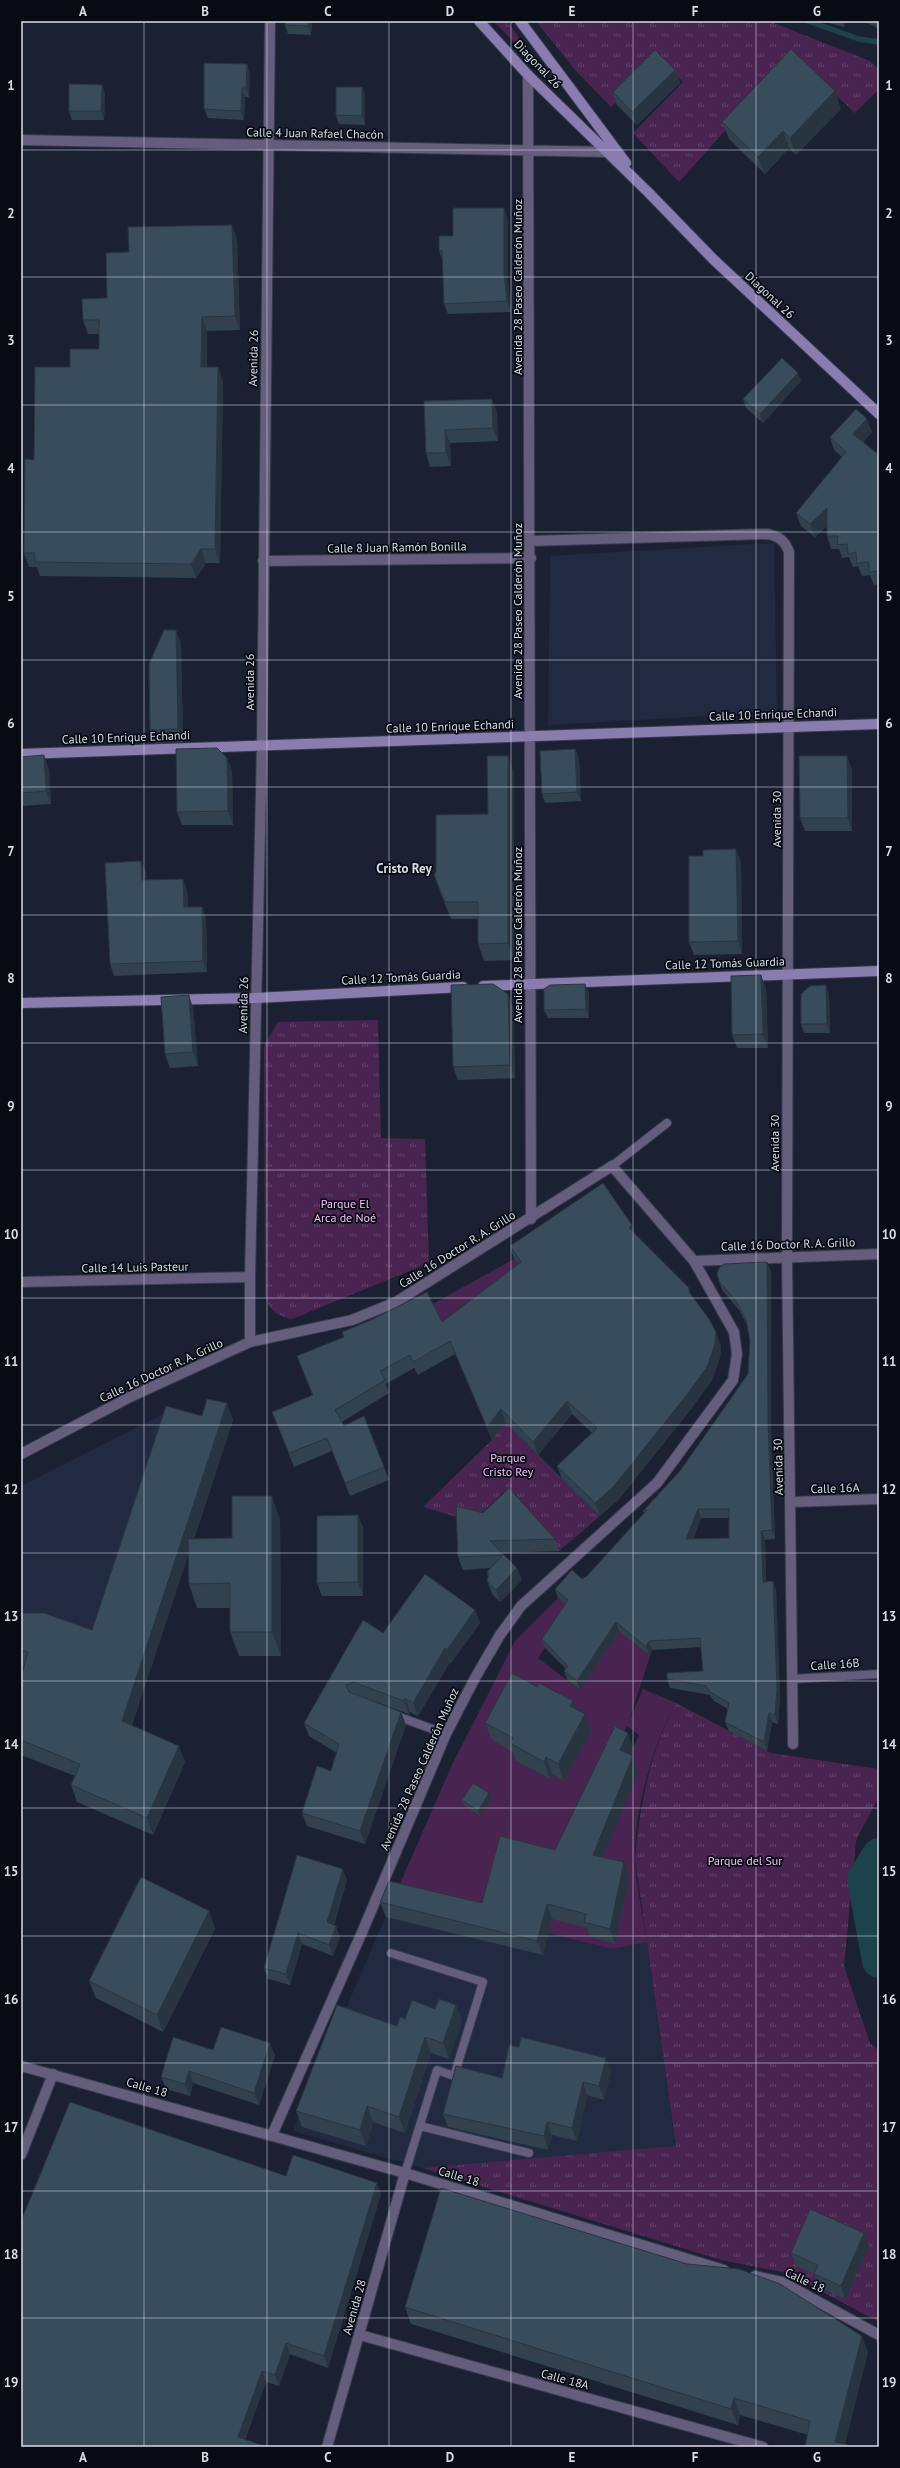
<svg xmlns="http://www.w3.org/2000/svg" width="900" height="2468" font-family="'PT Sans',sans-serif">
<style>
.built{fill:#222a41}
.grass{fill:url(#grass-tufts)}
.garden{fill:#4a2451;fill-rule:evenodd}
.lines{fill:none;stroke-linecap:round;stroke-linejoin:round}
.stream{stroke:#1c424b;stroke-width:5.5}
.river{stroke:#1c424b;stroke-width:34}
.lane-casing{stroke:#363b4d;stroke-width:10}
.street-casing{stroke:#363b4d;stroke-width:12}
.secondary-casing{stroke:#363b4d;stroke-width:12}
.lane{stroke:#645d7c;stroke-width:8}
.street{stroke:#645d7c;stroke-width:10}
.secondary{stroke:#897db0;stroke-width:10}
.wall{fill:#31414e;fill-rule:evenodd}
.shaded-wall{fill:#283540}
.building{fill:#394c5b;stroke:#283540;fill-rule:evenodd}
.grid{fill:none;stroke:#d9ddea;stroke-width:1;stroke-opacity:0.55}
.labels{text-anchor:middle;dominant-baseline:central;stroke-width:3.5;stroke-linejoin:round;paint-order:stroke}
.street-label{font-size:12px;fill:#d9ddea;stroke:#090b13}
.park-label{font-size:12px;fill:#f0c3f8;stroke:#090b13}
.neighbourhood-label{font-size:13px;font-weight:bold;fill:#d9ddea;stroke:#090b13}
.neatline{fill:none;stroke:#d9ddea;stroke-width:1.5}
.grid-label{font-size:13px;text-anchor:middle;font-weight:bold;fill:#d9ddea}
</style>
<defs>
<pattern id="grass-tufts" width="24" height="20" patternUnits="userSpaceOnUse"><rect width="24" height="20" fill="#4a2451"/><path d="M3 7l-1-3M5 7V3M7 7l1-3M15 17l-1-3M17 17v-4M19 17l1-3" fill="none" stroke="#64436a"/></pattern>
</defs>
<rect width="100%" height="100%" fill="#1b2133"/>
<path class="built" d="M774,543l3,169 -229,13 2,-169z
M177,1407l-114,345 -42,-2v-264z
M395,1895l218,54 34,-7 29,205 -254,21 -129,-37z"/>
<path class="grass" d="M493,21h14l15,21 -5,3z
M536,21h233l101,40 9,8v20l-24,24 -62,-58 -114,127 -46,-49 50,-51 -22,-22 -50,47 -35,-36z
M378,1020l3,118 44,1 4,124 -137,56c-15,-3 -22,-8 -27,-23l-1,-251 14,-23z
M505,1422l95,94 -41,35 -55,-60 -31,31 -50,-15 69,-67z
M676,1703l95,50 108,16v28l-23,43 -12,126 26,77 9,8v271l-92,-49 -66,-13 -299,-92 254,-22 -41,-288c5,-53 15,-107 41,-155z"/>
<path class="garden" d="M514,1259l24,34 -91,42 -16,-30z
M558,1598l27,23 31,7 34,28 -21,65 14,-32 33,14c-23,41 -42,108 -41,155 1,28 8,57 12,84l-34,7 -218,-54 57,-130 63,-124zM556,1632l24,58 -42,-32zM627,1726l12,9 -14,30 13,6 -35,86 -39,-1zM519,1755l45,26 -12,-7 -2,5 -34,-18z"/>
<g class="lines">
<path class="stream" d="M808,21l51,18 20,3"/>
<path class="river" d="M879,1855l-15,24 15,82"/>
<defs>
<path id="lane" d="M612,1166l55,-43
M792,1679l87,-5
M394,1715l52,19
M391,1953l92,29 -29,94 -17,-6 -32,103
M420,2126l109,27"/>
<path id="street" d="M528,75l3,1144
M21,140l587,12
M530,541l238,-7c12,3 17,7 21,18l-2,704 6,488
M263,561l268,-3
M21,1282l229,-5
M250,1342v-65l12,-531 8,-725
M21,1454l109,-57 120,-55 102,-22 44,-18 216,-136 82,95 185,-7
M792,1502l87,-3
M21,2066l384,107 319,97
M272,2135l91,-205 83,-196 29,-56 25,-43 21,-29 136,-123 76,-103 4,-26 -3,-22 -40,-71
M21,2155l32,-81
M755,2276l27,6 97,53
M360,2335l403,112
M327,2447l78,-274"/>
<path id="secondary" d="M479,21l49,54 120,117 65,67 166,155
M520,21l106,142
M21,754l858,-30
M483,986l396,-15
M21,1003l235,-5 207,-11"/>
</defs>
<use href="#lane" class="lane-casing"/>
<use href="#street" class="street-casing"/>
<use href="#secondary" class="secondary-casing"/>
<use href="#lane" class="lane"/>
<use href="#street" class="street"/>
<use href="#secondary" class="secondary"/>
</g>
<path class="wall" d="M312,21l-1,14 -23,-1 -3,-9z
M828,21h18l-2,6 -15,-4z
M864,21h15v8z
M675,70l5,13 -43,42 -20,-20 -4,-13z
M250,73l-1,24h-4l-1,23 -36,-2 -4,-9z
M102,85l3,9 -1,26h-32l-3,-9z
M362,87l3,9v29l-26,-1 -3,-9z
M841,109l-45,46 -7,-7 -24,26 -36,-35 -7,-17z
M508,219v65l3,28 -63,2 -4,-10 -1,-42 -4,-11 14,-15z
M237,239l3,91 -33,1v36l16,14 -3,182h-14l-10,15 -156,-2 -3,-9h-8l-5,-14 10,-93 36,-93 29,-18v-15h-11l-5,-14 24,-22 22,-46z
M801,381l-38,42 -17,-15 -3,-9z
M424,401l73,11 1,29 -48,2 1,23 -21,1 -4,-14z
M872,432l-9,10 16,13v129l-5,1 -4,-10 -8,1 -4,-10 -5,1 -4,-10 -7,1 -3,-9h-8l-4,-13v-10l-12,11 -14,-11 -5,-13 46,-56 -8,-7 -4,-13z
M181,643l2,99 -28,1 -5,-13z
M575,749l4,9 2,43 -36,2 -3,-9z
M21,757l28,12 2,35 -30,2z
M227,758l5,13 1,54h-51l-5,-13z
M852,769v62h-47l-5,-13z
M514,773v187l-30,1 -6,-17v-25h-27l-11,-27 -6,-17 54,-61z
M141,861l5,12v7l41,10 1,17h14l4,11 1,54 -93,4 -4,-12z
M741,862l1,92 -48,1 -5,-13z
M761,975l5,14 2,59h-31l-5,-13z
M585,984l4,9v25h-41l-4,-8z
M829,994l1,39h-26l-3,-9z
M513,1007l2,71 -57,2 -5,-13z
M193,1008l5,58 -28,2 -5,-14z
M632,1225l3,9 54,54 2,8 30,50 -1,11 -8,23 -21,29 -72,90 -19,17 -38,-37 -5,-13 35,-33 -20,-19 -34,41 -33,-33 -13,18 -37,-86 -37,21 -4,-7 -28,16 3,9 -47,29 2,4 40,41 5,13 -39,16 -18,-45 -38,16 -22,-55 40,-17 -15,-39 47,-19 -2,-5 100,-10 76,-58 -4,-5 -4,-13z
M771,1271v159l4,109 -10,1 1,42 10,8 4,108 -2,26 -6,-2 -5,29 -38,-20 -4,-9 3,-13 -14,-8 -4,-6 -40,-7 -3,-9 36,-8 -2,-24 -49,3 -2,6 -31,-25 -39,59 -13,-10 -3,-9 2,-2 -21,-21 -3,-9 23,-35 -7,-6 -3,-9 27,-10 5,-3 57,-63 -1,-2 37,-40 68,-97 2,-33 -3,-16 -8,-15 -17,-20 -3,-9zM701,1518h28v20l-36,1z
M202,1416l31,4 -39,119 38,-1 48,-18 1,136h-42l-9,-24v-24h-33l-8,-24 -1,-29 -56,170 53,37 -32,73 -76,-33 -6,-17 4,-9 -54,-21v-77l3,-12 -3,-1v-52l71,17z
M456,1506l99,33 4,12 -57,2 20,27 -22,22 -8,-8 -5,-13 1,-4 -1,-5 3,-4 -27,2 -5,-13z
M358,1515l5,13v68h-41l-5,-13z
M475,1610l5,13 -29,40 -1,-1 -32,54 -8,-4 -1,2 -52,-19 44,17 5,13 -41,119 -58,-18 -5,-13 29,-42 6,-18 -28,-17 -5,-13 79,-90z
M537,1687l36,14 2,8 10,5 6,17 -27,50 -12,-7 -2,5 -34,-18 -3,-9 -21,-12 -7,-17z
M633,1747l-3,8 8,16 -35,86 26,20 -14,67 -25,-8 -3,-8 -35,-9 -9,36 -157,-38 -6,-15 102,1 73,-53z
M489,1793l2,5 -11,17 -16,-10 -2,-5z
M347,1880l-13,45 2,1 4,11 -7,19 -31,-12 -12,41 -22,-6 -4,-11z
M209,1911l6,18 -52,103 -67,-34 -7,-17z
M456,2005l6,16 -13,38 -18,-6 -26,80 -32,-11 -7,24 -64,-19 -6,-16 101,-85 8,-7 30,-10z
M213,2050l62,5 -16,50 -66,-22 -3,13 -24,-7 -5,-12z
M611,2071l-7,29 -17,-5 -10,46 -25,-6 -4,15 -100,-23 -5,-13 59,-36z
M286,2176l95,18 -53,174 -38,-14 -11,32 -13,-4 -21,58 -224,7z
M864,2233l5,13 -24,53 -26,-12 -5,-13 -18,-8 -5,-13z
M405,2307l463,45 -23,92 -37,-9 -68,-20 -2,10 -327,-101z"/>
<path class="shaded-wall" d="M308,21h4l-1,14 -3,-9z
M842,21h4l-2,6z
M247,64l3,9 -1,24 -3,-9z
M675,70l5,13 -43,42 -5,-13z
M102,85l3,9 -1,26 -3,-9z
M362,87l3,9v29l-3,-9z
M242,88l3,9 -1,23 -3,-9z
M835,91l6,18 -45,46 -6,-17z
M783,131l6,17 -24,26 -7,-17z
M504,208l4,11v65l3,28 -4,-11 -3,-28z
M232,225l5,14 3,91 -5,-14z
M202,317l5,14 -1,50 -5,-14z
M218,367l5,14 -3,182 -5,-14z
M798,373l3,8 -38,42 -3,-9z
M492,399l5,13 1,29 -5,-13z
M867,419l5,13 -14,15 -5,-13z
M445,430l5,13 1,23 -5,-13z
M827,508l5,13 -17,16 -5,-13z
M201,549l5,14 -10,15 -5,-14z
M176,630l5,13 2,99 -5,-13z
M575,749l4,9 2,43 -4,-9z
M44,755l5,14 2,35 -5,-13z
M508,756l6,17v187l-6,-17z
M847,756l5,13v62l-4,-13z
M227,758l5,13 1,54 -5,-14z
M736,849l5,13 1,92 -4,-13z
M141,861l5,12 1,19 -5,-12z
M183,879l4,11 1,28 -4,-11z
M202,907l4,11 1,54 -4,-11z
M761,975l5,14 2,59 -5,-14z
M585,984l4,9v25l-3,-9z
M826,985l3,9 1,39 -3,-9z
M508,994l5,13 2,71 -5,-13z
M189,995l4,13 5,58 -5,-14z
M632,1225l4,13 -7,-10z
M767,1262l4,9v159l4,109 -3,-9 -4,-109z
M716,1332l5,14 -1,11 -8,23 -21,29 -72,90 -19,17 -5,-13z
M567,1401l5,13 -34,41 -5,-13z
M227,1403l6,17 -105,317 -6,-16z
M501,1409l4,13 -13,18 -5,-13z
M272,1496l8,24 1,136 -9,-24z
M698,1509l3,9 -12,30 -3,-9z
M358,1515l5,13v68l-5,-14z
M761,1531l4,9 1,51 -3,-9z
M517,1568l5,12 -22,22 -4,-12z
M773,1581l3,9 4,108 -2,26 -3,-9z
M475,1610l5,13 -29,40 -4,-13z
M616,1622l3,9 -39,59 -3,-9z
M649,1641l3,9 -2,6 -4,-9z
M445,1648l5,14 -32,54 -5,-13z
M405,1698l5,14 -1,2 -5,-13z
M573,1701l6,17 -9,-12z
M401,1712l5,13 -41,119 -5,-13z
M769,1713l3,9 -5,29 -3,-9z
M585,1714l6,17 -27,50 -6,-17z
M628,1733l5,14 -8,18 -5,-15z
M179,1746l6,16 -32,73 -6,-17z
M633,1756l5,15 -40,98 -5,-14z
M546,1757l6,17 -2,5 -6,-17z
M489,1793l2,5 -11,17 -2,-4z
M624,1862l5,15 -14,67 -5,-15z
M343,1869l4,11 -16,53 -4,-11z
M547,1904l5,15 -9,36 -6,-14z
M209,1911l6,18 -52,103 -6,-17z
M336,1926l4,11 -7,19 -4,-11z
M298,1933l4,11 -12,41 -4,-11z
M456,2005l6,16 -13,38 -6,-16z
M425,2037l6,16 -26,80 -6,-16z
M270,2043l5,12 -16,50 -5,-12z
M606,2058l5,13 -7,29 -5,-14z
M189,2071l4,12 -3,13 -5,-12z
M583,2082l4,13 -10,46 -5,-13z
M367,2106l6,16 -7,24 -6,-16z
M547,2122l5,13 -4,15 -4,-14z
M377,2183l4,11 -53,174 -4,-12z
M864,2233l5,13 -24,53 -4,-13z
M862,2336l6,16 -24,95 -9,-5z
M286,2343l4,11 -11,32 -4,-11z
M262,2371l4,11 -24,65 -4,-10z
M734,2398l6,17 -2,10 -7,-16z"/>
<path class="building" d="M285,21h23v5l-23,-1z
M791,49l44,42 -45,47 -7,-7 -25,26 -36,-35z
M655,50l20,20 -43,42 -19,-20z
M204,63l43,1 -1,24h-4l-1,23 -37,-2z
M69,84l33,1 -1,26h-32z
M336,87h26v29l-26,-1z
M453,208h51v65l3,28 -63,3 -2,-53h-3v-15h14z
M232,225l3,91 -33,1 -1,50h17l-3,182h-14l-10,15 -156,-2v-9h-11l1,-94 9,1 1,-93h35v-18h29v-29h-16l-1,-21 25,-1 -1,-45 23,-1 -1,-25z
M782,358l16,15 -38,41 -17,-15z
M492,399l1,29 -48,2 1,23h-20l-2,-52z
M856,409l11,10 -14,15 26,21v116l-10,1v-10l-12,1 -1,-11 -8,2 -1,-10 -10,1 1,-9h-11v-28l-17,16 -14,-11 50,-61 -16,-15z
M164,630h12l2,99 -28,1 -1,-66z
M217,748l10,10 1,53 -51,1 -1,-63z
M575,749l2,43 -35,2 -2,-43z
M44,755l2,36 -25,2v-36z
M487,756h21v187l-30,1v-42h-33l-11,-27 2,-3v-57l52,-1z
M799,756h48l1,62h-48z
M736,849l2,92 -49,1v-86h14v-6z
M141,861l1,19 41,-1 1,28h18l1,54 -93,3 -5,-101z
M761,975l2,59 -31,1 -1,-59z
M493,984l15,10 2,71 -57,2 -2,-82z
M585,984l1,25 -42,1v-21l6,-4z
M826,985l1,39h-26v-30l9,-8z
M189,995l4,57 -28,2 -4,-57z
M603,1183l29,42 -3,3 60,60v4l20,27 7,13 -1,12 -8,23 -21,29 -72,90 -19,17 -38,-37 40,-38 -30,-27 -34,41 -32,-33 -14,18 -37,-86 -37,21 -3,-7 -30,16 5,9 -50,30 9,16 20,-10 20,51 -39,16 -18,-45 -38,15 -17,-41 41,-17 -16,-39 47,-19 -2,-5 29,-12 56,-28 15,30 79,-60 -11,-16z
M767,1262l1,159 4,109 -11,1 2,51 10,-1 4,108 -2,26 -6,-2 -5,29 -39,-20 4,-19 -19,-11 -4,-6 -39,-7v-6l36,-2 -3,-33 -51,3 -3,6 -30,-25 -39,59 -13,-10 4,-5 -26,-27 26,-39 -13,-11 17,-19 10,9 5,-3 60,-66 -4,1 37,-40 68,-97 2,-33 -4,-21 -10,-19 -17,-20 -2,-7 2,-6 5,-4zM698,1509h31v29l-43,1z
M207,1399l20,4 -105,318 57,25 -32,72 -76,-33 9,-21 -59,-24v-62l7,-26 -7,-2v-37h23l48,17 74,-224 36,10z
M509,1488l46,51 -65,2 27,27 -21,22 -9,-9 2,-7 -2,-2 16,-17 -45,2 -2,-51 27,7z
M232,1496h40v136h-42v-49l-41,1 -1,-45 44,-1z
M358,1515v67l-41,1v-67z
M425,1574l50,36 -28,40 -2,-2 -32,55 -8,-5 -1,3 -51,-19 -7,3 3,7 52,20 -41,119 -58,-18 15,-47 14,5 8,-27 -35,-21 59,-103 20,13z
M512,1673l25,14 2,-4 34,18 -3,5 15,8 -27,50 -12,-7 -2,5 -34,-19 3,-5 -28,-15z
M615,1726l13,7 -8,17 13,6 -40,99 31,7 -14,67 -26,-7 2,-8 -39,-10 -10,37 -157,-39 9,-21 93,22 18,-67 55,14z
M473,1783l16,10 -11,18 -16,-11z
M297,1855l46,14 -16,53 9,4 -7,19 -31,-12 -12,41 -22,-6z
M141,1877l68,34 -52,104 -68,-34z
M439,1999l17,6 -13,38 -18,-6 -26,80 -32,-11 -7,24 -64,-19 41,-106 60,21 3,-9 5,2 7,-19 23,9z
M221,2027l49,16 -16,50 -65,-22 -4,13 -24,-7 12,-40 40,13z
M521,2037l85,21 -7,28 -16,-4 -11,46 -25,-6 -3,14 -101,-22 13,-48 46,12 7,-33 10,2z
M70,2102l216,74 7,-21 84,28 -53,173 -38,-13 -11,32 -13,-4 -24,66 30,10h-247v-226z
M441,2188l246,76 52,5 41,15 82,52 -27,106 12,2v3h-42l5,-26 -76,-23 -3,11 -326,-102z
M810,2209l54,24 -23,53 -27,-12 4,-9 -27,-12z"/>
<path class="grid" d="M144,21v2426M267,21v2426M389,21v2426M511,21v2426M633,21v2426M756,21v2426M21,150h858M21,277h858M21,405h858M21,532h858M21,660h858M21,787h858M21,915h858M21,1043h858M21,1170h858M21,1298h858M21,1425h858M21,1553h858M21,1681h858M21,1808h858M21,1936h858M21,2063h858M21,2191h858M21,2318h858"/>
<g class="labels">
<g class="street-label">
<text transform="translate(538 64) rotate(46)">Diagonal 26</text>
<text transform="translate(315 133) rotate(1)">Calle 4 Juan Rafael Chacón</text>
<text transform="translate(517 287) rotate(-90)">Avenida 28 Paseo Calderón Muñoz</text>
<text transform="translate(770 295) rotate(43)">Diagonal 26</text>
<text transform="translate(253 358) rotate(-89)">Avenida 26</text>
<text transform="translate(397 547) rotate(-1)">Calle 8 Juan Ramón Bonilla</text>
<text transform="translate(517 611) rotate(-90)">Avenida 28 Paseo Calderón Muñoz</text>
<text transform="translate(249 682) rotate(-90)">Avenida 26</text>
<text transform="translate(773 714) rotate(-2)">Calle 10 Enrique Echandi</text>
<text transform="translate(450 726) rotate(-2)">Calle 10 Enrique Echandi</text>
<text transform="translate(126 737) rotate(-2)">Calle 10 Enrique Echandi</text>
<text transform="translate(776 819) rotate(-90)">Avenida 30</text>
<text transform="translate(517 935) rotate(-90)">Avenida 28 Paseo Calderón Muñoz</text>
<text transform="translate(725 963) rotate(-2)">Calle 12 Tomás Guardia</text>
<text transform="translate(401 977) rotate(-3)">Calle 12 Tomás Guardia</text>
<text transform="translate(243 1005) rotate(-89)">Avenida 26</text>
<text transform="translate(774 1143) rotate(-90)">Avenida 30</text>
<text transform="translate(788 1244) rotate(-2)">Calle 16 Doctor R. A. Grillo</text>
<text transform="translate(457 1249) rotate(-32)">Calle 16 Doctor R. A. Grillo</text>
<text transform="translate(135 1267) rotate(-1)">Calle 14 Luis Pasteur</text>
<text transform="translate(161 1370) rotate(-25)">Calle 16 Doctor R. A. Grillo</text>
<text transform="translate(778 1467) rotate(-91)">Avenida 30</text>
<text transform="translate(835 1488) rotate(-2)">Calle 16A</text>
<text transform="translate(835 1664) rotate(-4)">Calle 16B</text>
<text transform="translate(419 1769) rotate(-66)">Avenida 28 Paseo Calderón Muñoz</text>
<text transform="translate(147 2087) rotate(16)">Calle 18</text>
<text transform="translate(459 2176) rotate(17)">Calle 18</text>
<text transform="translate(805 2280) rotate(25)">Calle 18</text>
<text transform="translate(354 2307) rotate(-74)">Avenida 28</text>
<text transform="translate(565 2379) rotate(15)">Calle 18A</text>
</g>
<g class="park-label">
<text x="345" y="1203">Parque El<tspan x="345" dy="14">Arca de Noé</tspan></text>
<text x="508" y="1457">Parque<tspan x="508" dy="14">Cristo Rey</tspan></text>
<text x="745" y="1860">Parque del Sur</text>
</g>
<g class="neighbourhood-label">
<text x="404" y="868">Cristo Rey</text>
</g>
</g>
<rect width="900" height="2468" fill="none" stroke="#090b13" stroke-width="44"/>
<rect x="22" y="22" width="856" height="2424" class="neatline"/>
<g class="grid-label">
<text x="83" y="16">A</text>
<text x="205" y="16">B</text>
<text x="328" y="16">C</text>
<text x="450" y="16">D</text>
<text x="572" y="16">E</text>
<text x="695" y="16">F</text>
<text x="817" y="16">G</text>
<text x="11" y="90">1</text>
<text x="889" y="90">1</text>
<text x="11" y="218">2</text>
<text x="889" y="218">2</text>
<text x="11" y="345">3</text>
<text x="889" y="345">3</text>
<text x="11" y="473">4</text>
<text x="889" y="473">4</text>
<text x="11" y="601">5</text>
<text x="889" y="601">5</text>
<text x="11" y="728">6</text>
<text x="889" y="728">6</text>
<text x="11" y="856">7</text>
<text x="889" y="856">7</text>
<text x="11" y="983">8</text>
<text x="889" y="983">8</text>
<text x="11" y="1111">9</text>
<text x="889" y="1111">9</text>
<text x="11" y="1239">10</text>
<text x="889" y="1239">10</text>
<text x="11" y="1366">11</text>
<text x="889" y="1366">11</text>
<text x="11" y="1494">12</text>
<text x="889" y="1494">12</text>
<text x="11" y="1621">13</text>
<text x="889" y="1621">13</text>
<text x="11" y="1749">14</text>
<text x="889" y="1749">14</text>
<text x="11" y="1876">15</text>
<text x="889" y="1876">15</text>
<text x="11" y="2004">16</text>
<text x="889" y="2004">16</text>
<text x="11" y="2132">17</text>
<text x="889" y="2132">17</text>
<text x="11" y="2259">18</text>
<text x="889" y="2259">18</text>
<text x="11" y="2387">19</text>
<text x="889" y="2387">19</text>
<text x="83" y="2462">A</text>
<text x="205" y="2462">B</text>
<text x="328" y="2462">C</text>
<text x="450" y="2462">D</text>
<text x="572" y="2462">E</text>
<text x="695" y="2462">F</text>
<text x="817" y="2462">G</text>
</g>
</svg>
